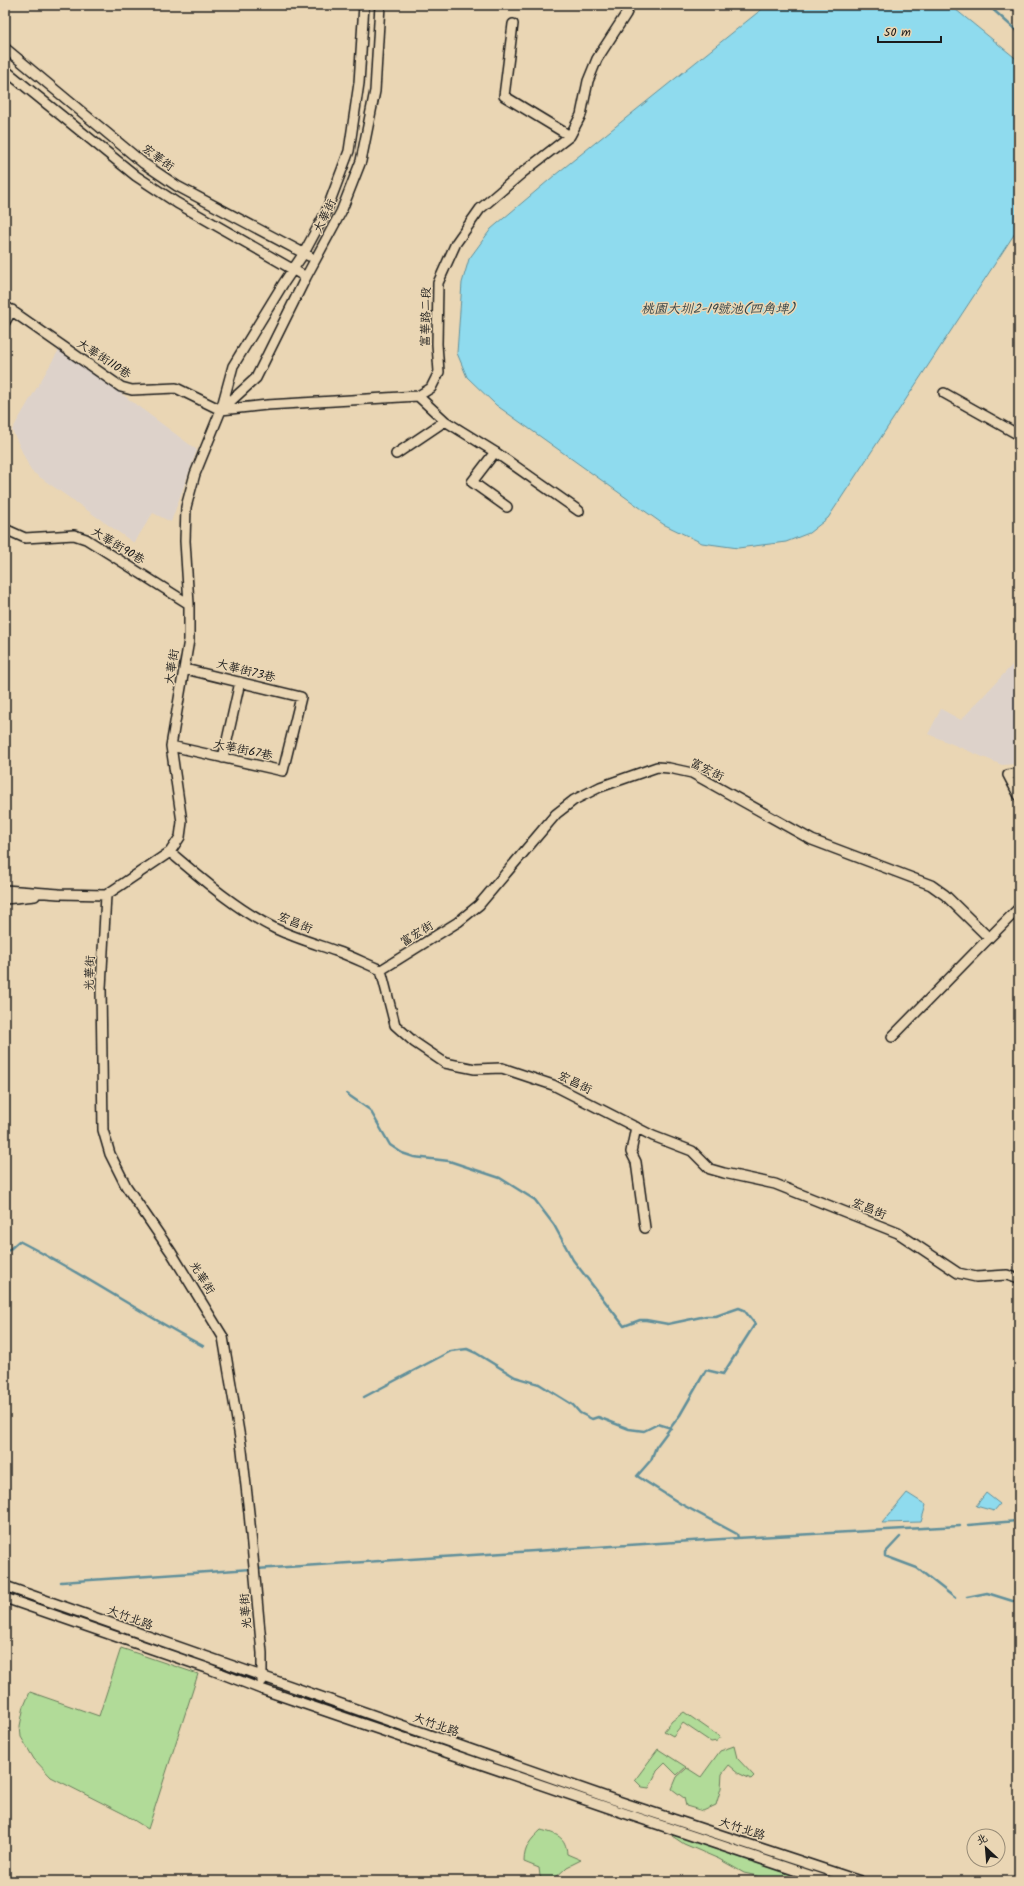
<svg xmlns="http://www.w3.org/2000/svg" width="1024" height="1886" font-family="Kalam,'LXGW WenKai TC',sans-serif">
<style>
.built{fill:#ddd2ca}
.green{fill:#b1db98;stroke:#667c5a}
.water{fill:#8fdbee;stroke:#618f9a}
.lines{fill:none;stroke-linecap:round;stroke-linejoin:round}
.stream{stroke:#618f9a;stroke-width:2.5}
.minor-casing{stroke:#1c1c1c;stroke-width:12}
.minor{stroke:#ead6b4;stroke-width:9}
.labels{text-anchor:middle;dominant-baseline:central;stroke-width:3;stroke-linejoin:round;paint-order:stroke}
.street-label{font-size:12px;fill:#1c1c1c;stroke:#ead6b4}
.water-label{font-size:13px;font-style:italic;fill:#334246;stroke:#ead6b4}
</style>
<rect width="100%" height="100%" fill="#ead6b4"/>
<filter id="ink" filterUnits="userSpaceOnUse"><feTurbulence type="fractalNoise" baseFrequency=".025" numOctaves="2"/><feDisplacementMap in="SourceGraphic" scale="8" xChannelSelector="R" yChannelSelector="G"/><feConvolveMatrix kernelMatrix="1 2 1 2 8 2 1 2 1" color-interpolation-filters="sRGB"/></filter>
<g filter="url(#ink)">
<path class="built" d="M60,348l137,102 -26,72 -18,-9 -19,30 -103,-72 -19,-41z
M1014,663l5,4v95l-3,2 -14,1 -74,-31 13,-25 20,11z"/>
<path class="green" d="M121,1648l77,26 -50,155 -24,-15 -73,-37 -17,-18 -13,-22 -1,-11 4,-20 6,-14 69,24z
M684,1712l36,25 -3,4 -6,1 -28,-19 -10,13 -9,-5 8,-10z
M734,1746l3,12 17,18 -3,3 -11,-5 -11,-9 -7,9 -1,14 -5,17 -13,6 -17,-5 -2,-8 -12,-9 5,-12 10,-9 14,9 19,-26z
M658,1749l28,18 -9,8 -12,-12 -8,8 -8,17 -7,-1 -7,-7z
M541,1830c15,4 25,6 26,24l14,6 -14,7 -15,14h-8l-4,-5 -1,-8 -15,-6c0,-15 7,-23 17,-32z
M677,1833l82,30 54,18h-33l-36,-8 -25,-14 -35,-15 -12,-8z"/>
<path class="water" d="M767,5h183l69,56v166l-191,291 -19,15 -23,9 -48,6 -36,-5 -39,-19 -167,-119 -29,-28 -10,-24 5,-70 7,-24 22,-30 64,-54z
M907,1493l19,12 -5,17 -39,1z
M986,1493l14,11 -6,7 -18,-5z"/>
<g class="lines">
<path class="stream" d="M988,5l31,28
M5,1251l4,-1 10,-9c63,32 121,72 184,105
M364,1397l87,-46 16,-2 9,4 39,24 24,7 34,21 7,8 12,6 6,-2 31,12 15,2 14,-7 13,4
M968,1525l49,-4
M900,1537l-15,16v3l32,12 38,30
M737,1538l223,-12
M256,1569l482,-31 -1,-4 -56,-30 -44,-28 14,-16 5,-13 24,-32 26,-45 17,4 32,-50 -11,-14 -5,-2 -23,8h-10l-38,8 -22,-4h-6l-16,6 -51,-66 -19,-35 -19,-25 -35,-22 -51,-17 -35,-4 -12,-4 -12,-8 -20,-35 -23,-16
M61,1582l190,-13
M967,1597l20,-4 32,10"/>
<defs>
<path id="minor" d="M513,24l-9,72 66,40
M5,48l138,115 34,23 132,70
M5,70l131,106 41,27 129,74
M5,306l116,81 11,3 44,-2 45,22
M5,322l7,-12
M944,393l75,42
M418,396l27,25 50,31 84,59
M221,410l46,-5 151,-9 13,-8 8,-16 -2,-28 1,-61 18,-40 24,-34 42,-36 48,-37 11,-21 7,-34 9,-22 29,-45 4,-9
M221,410l35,-32 50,-101 35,-65 20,-51 14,-70 5,-86
M495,452l-23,30 35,25
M396,454l49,-33
M5,529l20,9 49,-3 12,4 103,65
M171,746l112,25 18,-74 -116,-28
M223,758l17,-76
M1019,773l-11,2 11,21
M170,852c33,28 67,58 106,77 20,9 40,15 60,22 15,5 30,13 45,19l14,55 19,17 31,21 30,6 27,-1 51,17 100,51 39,15 18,18 14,4 51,11 123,49 60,40 18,4 31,-2 12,4
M5,890l54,4 47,1
M106,895l64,-43 10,-15 2,-15 -11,-76 18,-106v-36l-4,-63 1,-34 9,-33 26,-64 12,-44 50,-82 21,-31 22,-41 23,-61 10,-68 5,-78
M106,895l-5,93 2,142 7,24 16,32 45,66 52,85 19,113 7,63 13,140v28
M5,899l30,-3
M381,970l77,-48 21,-17 77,-91 18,-14 26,-13 57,-20 12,1 23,5 120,67 119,45 14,10 44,43 30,-30
M892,1037l97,-99
M636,1127l-5,25 5,10 9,66
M5,1586l607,213 248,82
M5,1598l202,70 54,21 348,119 218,73"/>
</defs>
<use href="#minor" class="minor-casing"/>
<use href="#minor" class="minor"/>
</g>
</g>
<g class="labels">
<g class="street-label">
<text transform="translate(158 158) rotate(36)">宏華街</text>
<text transform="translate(325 216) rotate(-64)">大華街</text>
<text transform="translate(426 317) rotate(-89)">富華路二段</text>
<text transform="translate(104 359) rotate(33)">大華街110巷</text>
<text transform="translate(118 546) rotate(31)">大華街90巷</text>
<text transform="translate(172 667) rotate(-81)">大華街</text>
<text transform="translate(246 671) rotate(14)">大華街73巷</text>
<text transform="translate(243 750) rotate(12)">大華街67巷</text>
<text transform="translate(707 770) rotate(26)">富宏街</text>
<text transform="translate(295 923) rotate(23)">宏昌街</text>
<text transform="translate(417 934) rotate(-32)">富宏街</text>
<text transform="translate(90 973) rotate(-88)">光華街</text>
<text transform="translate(575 1083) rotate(26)">宏昌街</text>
<text transform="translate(869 1209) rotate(22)">宏昌街</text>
<text transform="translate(202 1278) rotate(58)">光華街</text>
<text transform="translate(246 1611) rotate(-95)">光華街</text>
<text transform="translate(130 1618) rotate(20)">大竹北路</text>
<text transform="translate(436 1725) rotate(19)">大竹北路</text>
<text transform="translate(742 1829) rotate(18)">大竹北路</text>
</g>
<g class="water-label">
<text x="718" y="309">桃園大圳2-19號池(四角埤)</text>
</g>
</g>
<rect width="1024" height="1886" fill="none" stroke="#ead6b4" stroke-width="20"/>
<rect x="10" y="10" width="1004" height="1866" fill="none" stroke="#1c1c1c" stroke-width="1.5" filter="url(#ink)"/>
<g transform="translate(986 1848) rotate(334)"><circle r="19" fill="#ead6b4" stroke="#988c77"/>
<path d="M0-3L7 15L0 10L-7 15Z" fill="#1c1c1c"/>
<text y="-6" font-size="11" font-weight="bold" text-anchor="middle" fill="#1c1c1c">北</text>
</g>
<path d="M878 36v6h63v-6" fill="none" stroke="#1c1c1c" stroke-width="2"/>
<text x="884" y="36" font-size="12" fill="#1c1c1c" stroke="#ead6b4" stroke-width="3" paint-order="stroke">50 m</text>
</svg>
